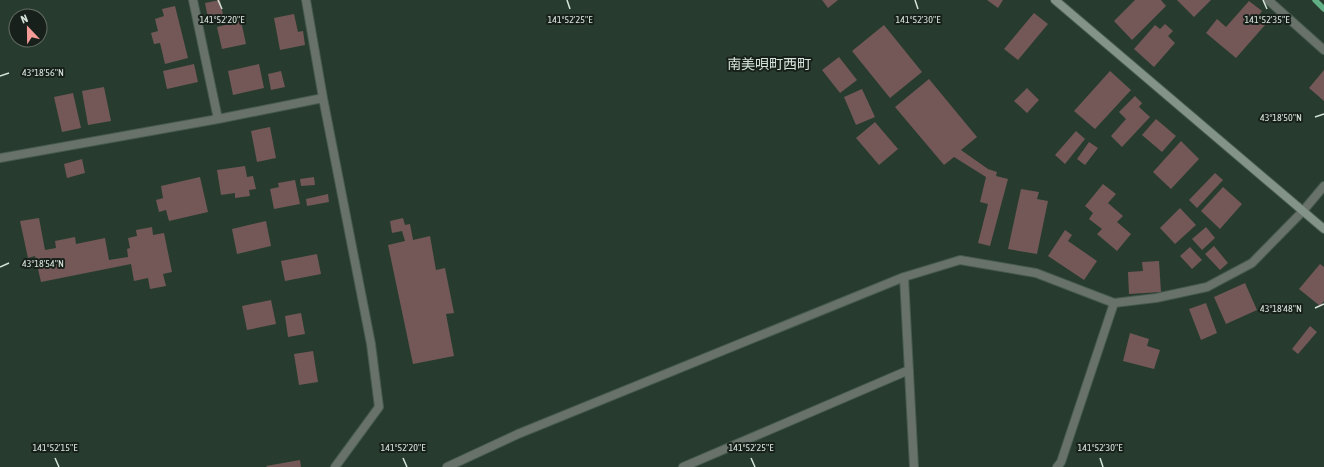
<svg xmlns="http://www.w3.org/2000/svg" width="1324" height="467" font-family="'Asap Condensed','Noto Sans JP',sans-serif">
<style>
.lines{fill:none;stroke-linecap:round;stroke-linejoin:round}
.stream{stroke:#61af85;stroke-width:5.5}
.building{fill:#735857}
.street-casing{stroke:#465a4d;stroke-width:10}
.secondary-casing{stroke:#465a4d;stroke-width:10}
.street{stroke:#68726b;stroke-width:8}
.secondary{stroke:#839388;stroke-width:8}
.ticks{fill:none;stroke:#d6e3da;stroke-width:1.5}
.labels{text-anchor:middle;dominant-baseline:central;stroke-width:4;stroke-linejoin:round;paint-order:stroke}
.quarter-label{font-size:14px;fill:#d6e3da;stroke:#17201a}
.ticks-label{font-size:10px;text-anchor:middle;fill:#d6e3da;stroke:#17201a;stroke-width:4;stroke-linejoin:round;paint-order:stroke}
</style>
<rect width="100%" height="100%" fill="#273c2e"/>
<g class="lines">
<path class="stream" d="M1315,0l9,9"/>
</g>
<path class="building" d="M220,0l3,15 -15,3 -3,-15z
M822,0h16l-10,8z
M987,0h16l-5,8z
M1135,0h26l5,6 -34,34 -18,-19z
M1177,0h34l-17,17z
M1249,1l13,10 -5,7 8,7 -29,33 -30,-25 11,-14 9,8z
M175,6l13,52 -23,6 -5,-21 -6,1 -3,-11 7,-2 -3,-12 9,-3 -2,-7z
M1034,13l14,11 -30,36 -14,-11z
M294,14l4,18 5,-1 2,14 -25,5 -6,-32z
M241,21l5,23 -24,5 -5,-22z
M1165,24l8,7 -5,5 7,7 -21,24 -20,-18 21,-24 5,4z
M884,25l38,47 -32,26 -38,-47z
M839,57l18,23 -17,13 -18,-23z
M194,64l4,18 -31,7 -4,-18z
M259,64l5,24 -31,7 -5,-24z
M1324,70v31l-15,-13z
M281,71l4,16 -14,3 -3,-16z
M1110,71l21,19 -36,39 -21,-18z
M929,79l48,58 -16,13 27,19 9,3 -1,4 12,3 -18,67 -12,-3 10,-39 -8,-2 6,-25 -32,-20 -10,8 -49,-58z
M104,87l7,34 -23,4 -6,-34z
M1027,88l12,12 -12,13 -13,-12z
M862,89l13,28 -19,8 -12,-28z
M73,93l8,35 -19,4 -8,-35z
M1135,96l7,7 -3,4 11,10 -28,30 -11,-11 15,-17 -7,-7z
M1156,119l20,17 -14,16 -20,-17z
M875,122l23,27 -19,16 -23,-27z
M270,127l6,31 -19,4 -6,-31z
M1076,131l9,8 -20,25 -10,-9z
M1181,141l18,18 -28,30 -18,-17z
M1089,142l9,6 -13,17 -8,-6z
M82,159l3,14 -18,5 -3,-14z
M245,166l2,11 6,-1 3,13 -7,1 1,6 -15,2v-5l-14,2 -4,-25z
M1215,173l8,7 -26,28 -8,-8z
M200,177l8,35 -39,9 -3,-11 -7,2 -3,-12 7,-2 -2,-12z
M314,177l1,8 -14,1 -1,-7z
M295,180l5,24 -26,5 -4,-20 9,-2 -1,-4z
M1103,184l13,10 -8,9 15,13 -6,6 14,12 -14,17 -20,-17 5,-5 -13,-10 4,-6 -8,-7z
M1223,187l19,17 -22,25 -19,-18z
M1021,189l18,3 -2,7 11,2 -11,53 -29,-5z
M328,194l1,8 -22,4 -1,-7z
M1180,208l16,17 -21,19 -15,-16z
M39,218l6,32 11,-2 -1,-7 20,-4 1,7 29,-6 4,22 19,-3 -1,-8 3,-1 -2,-10 9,-2 -1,-6 16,-3 1,8 11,-2 8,39 -9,2 3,12 -16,3 -2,-11 -14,3 -3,-17 -90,18 -6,-26 -7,2 -8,-37z
M403,218l2,7 5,-1 3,16 17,-4 6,34 9,-2 9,45 -8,1 8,42 -41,8 -25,-119 17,-4 -3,-10 -10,2 -2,-12z
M266,221l5,25 -34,8 -5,-25z
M1206,227l9,11 -13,12 -10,-11z
M1065,230l7,5 -4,6 29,20 -13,19 -36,-24z
M1214,246l14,17 -8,7 -15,-16z
M1190,247l12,13 -10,9 -12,-13z
M317,254l4,20 -36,7 -4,-20z
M1159,261l2,31 -32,2 -1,-22 15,-1 -1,-9z
M1320,264l4,3v34l-4,5 -21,-17z
M1245,283l12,27 -31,14 -12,-27z
M271,300l5,24 -29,6 -5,-24z
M1206,303l11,30 -16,7 -12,-31z
M301,313l4,21 -17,3 -3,-21z
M1310,326l7,6 -19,22 -6,-5z
M1130,333l19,6 -2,7 13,4 -6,19 -31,-8z
M313,351l5,31 -19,3 -5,-31z
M300,460l1,7h-34l-1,-1z"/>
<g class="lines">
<defs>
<path id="street" d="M193,0l25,119
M306,0l17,98 48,246 8,63 -44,60
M1268,0l56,50
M0,158l218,-39 105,-21
M904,277l10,190
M447,467l71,-33 386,-157 56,-17 76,13 78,30 42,-5 51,-11 45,-24 51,-52 21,-25
M683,467l226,-97
M1057,467l4,-5 53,-159"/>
<path id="secondary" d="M1055,0l269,229"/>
</defs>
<use href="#street" class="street-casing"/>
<use href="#secondary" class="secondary-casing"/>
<use href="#street" class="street"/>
<use href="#secondary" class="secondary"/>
</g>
<path class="ticks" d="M218,0l4,9M567,0l3,9M915,0l3,9M1263,0l4,9M0,76l9,-3M1315,117l9,-3M0,267l9,-4M1315,308l9,-4M55,458l4,9M403,458l4,9M751,458l4,9M1100,458l3,9"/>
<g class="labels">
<g class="quarter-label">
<text x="769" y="64">南美唄町西町</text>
</g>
</g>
<g class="ticks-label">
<text x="222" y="23">141°52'20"E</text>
<text x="570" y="23">141°52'25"E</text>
<text x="918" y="23">141°52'30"E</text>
<text x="1267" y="23">141°52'35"E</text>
<text x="43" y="76">43°18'56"N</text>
<text x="1281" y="121">43°18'50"N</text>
<text x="43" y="267">43°18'54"N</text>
<text x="1281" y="312">43°18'48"N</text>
<text x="55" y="451">141°52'15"E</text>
<text x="403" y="451">141°52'20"E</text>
<text x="751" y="451">141°52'25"E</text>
<text x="1100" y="451">141°52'30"E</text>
</g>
<g transform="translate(28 28) rotate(338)"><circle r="19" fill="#17201a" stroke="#636e67"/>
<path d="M0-3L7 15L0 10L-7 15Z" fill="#f59b98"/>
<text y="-6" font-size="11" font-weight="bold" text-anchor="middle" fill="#d6e3da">N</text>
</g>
</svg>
